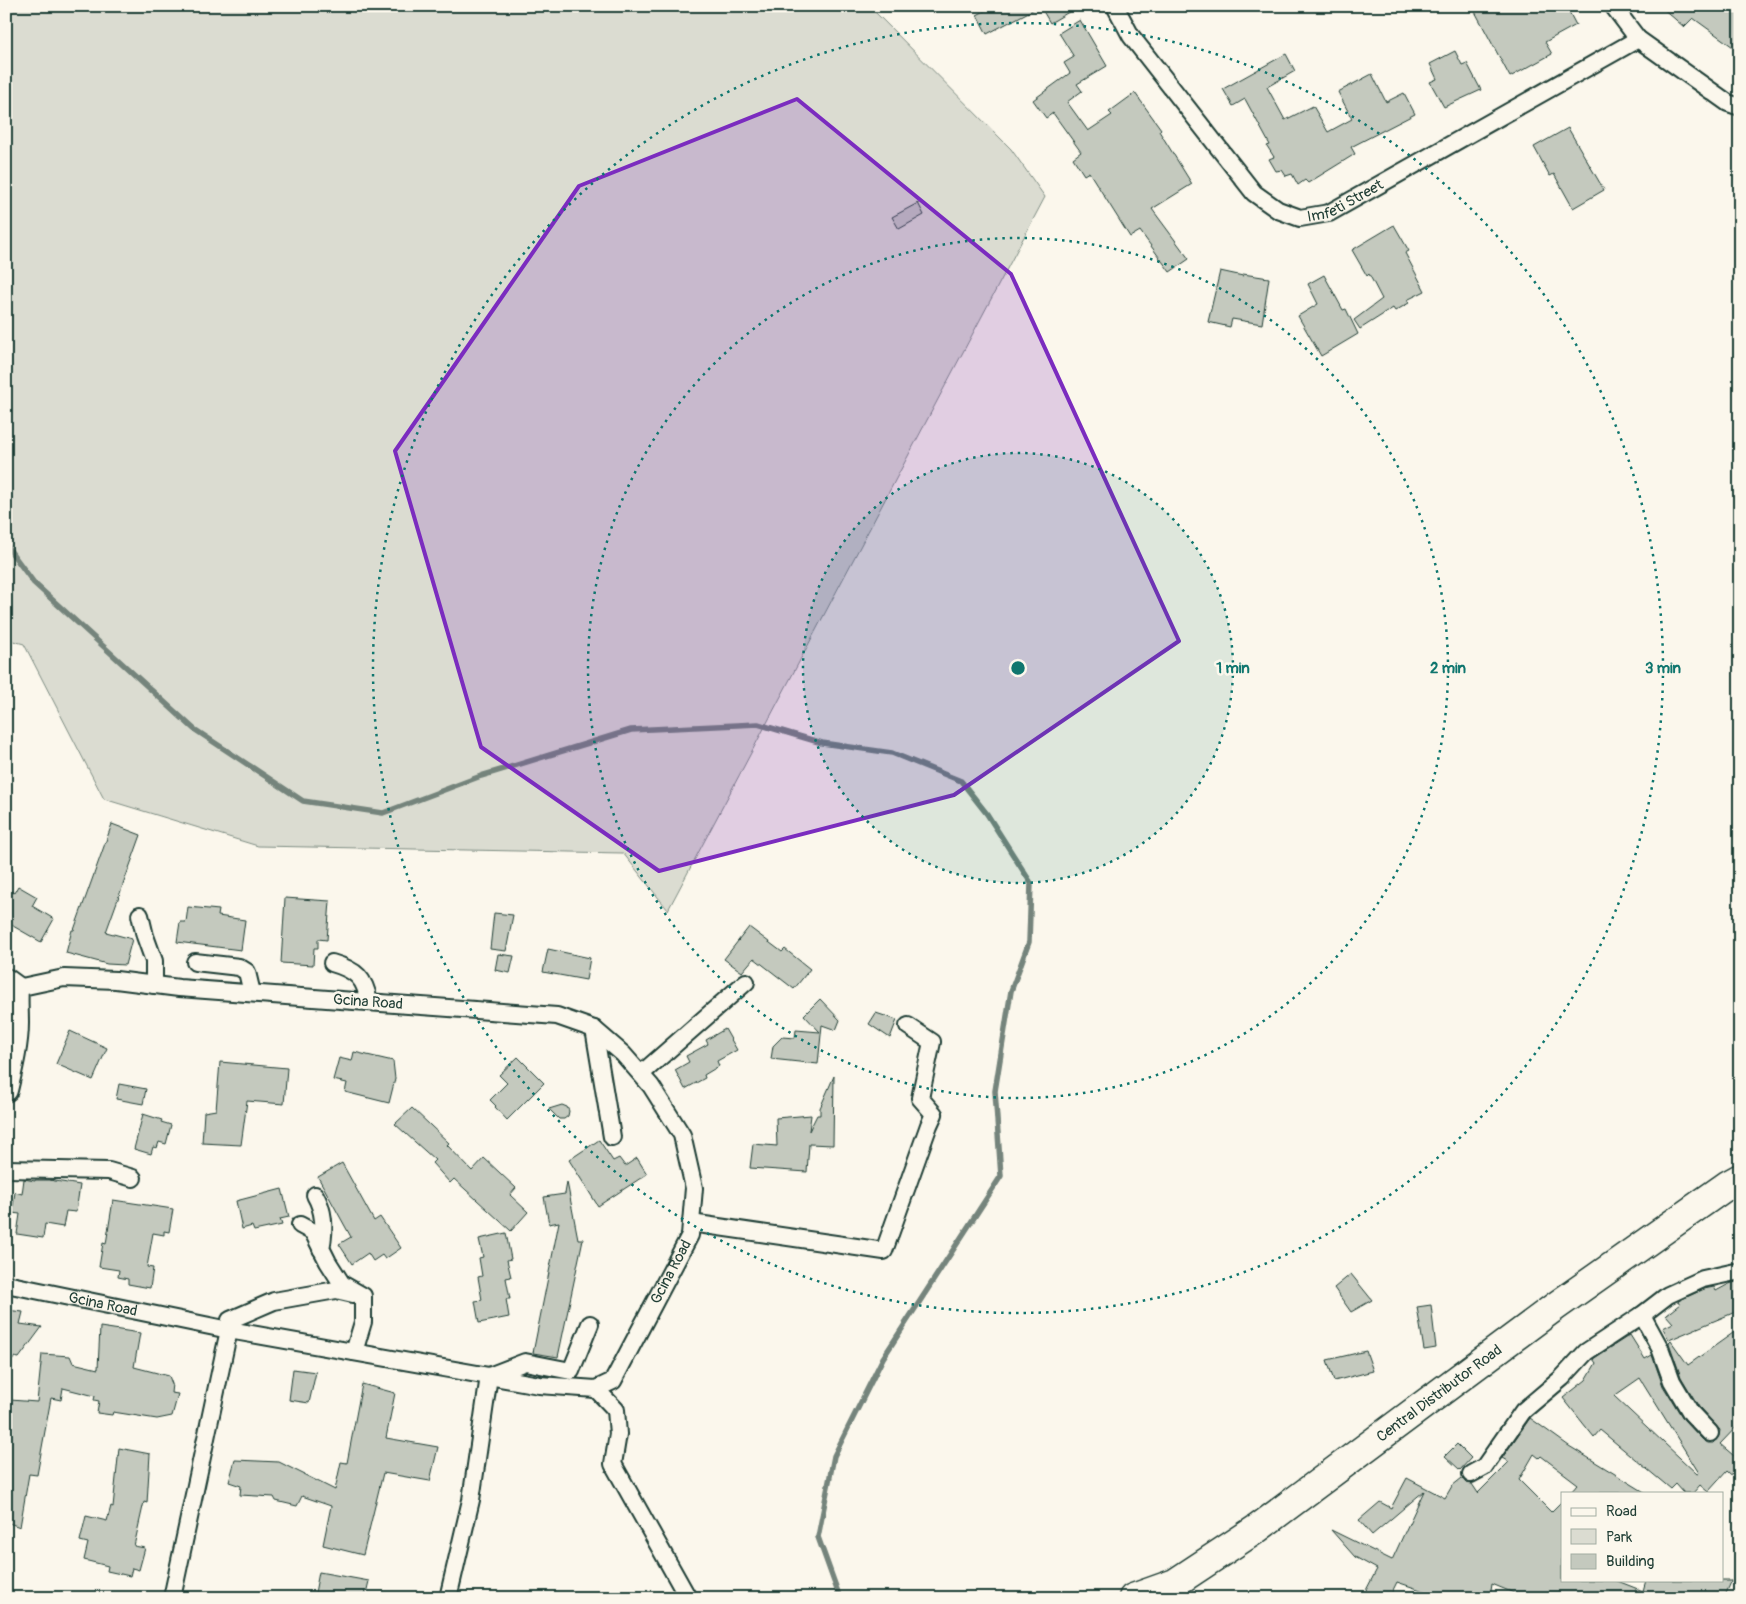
<svg xmlns="http://www.w3.org/2000/svg" width="1746" height="1604" font-family="Pangolin,sans-serif">
<style>
.green{fill:#dbdcd1;stroke:#7d8c82}
.lines{fill:none;stroke-linecap:round;stroke-linejoin:round}
.stream{stroke:#74847b;stroke-width:5.5}
.building{fill:#c4c9be;stroke:#1f3d34;fill-rule:evenodd}
.street-casing{stroke:#1f3d34;stroke-width:20}
.secondary-casing{stroke:#1f3d34;stroke-width:26}
.highway-casing{stroke:#1f3d34;stroke-width:31}
.street{stroke:#fbf7ec;stroke-width:16}
.secondary{stroke:#fbf7ec;stroke-width:22}
.highway{stroke:#fbf7ec;stroke-width:28}
.marked{fill:#7b2cbf;fill-opacity:0.2;stroke:#7b2cbf;stroke-width:4;stroke-linejoin:round}
.ring{fill:none;stroke:#0f766e;stroke-width:2.5;stroke-dasharray:2.5 5}
.labels{text-anchor:middle;dominant-baseline:central;stroke-width:5;stroke-linejoin:round;paint-order:stroke}
.street-label{font-size:15px;fill:#1f3d34;stroke:#fbf7ec}
.centre{fill:#0f766e;stroke:#fbf7ec;stroke-width:2.5}
.ring-label{font-size:15px;text-anchor:middle;font-weight:bold;fill:#0f766e;stroke:#fbf7ec;stroke-width:5;stroke-linejoin:round;paint-order:stroke}
</style>
<rect width="100%" height="100%" fill="#fbf7ec"/>
<filter id="ink" filterUnits="userSpaceOnUse"><feTurbulence type="fractalNoise" baseFrequency=".02" numOctaves="2"/><feDisplacementMap in="SourceGraphic" scale="10" xChannelSelector="R" yChannelSelector="G"/><feConvolveMatrix kernelMatrix="1 2 1 2 8 2 1 2 1" color-interpolation-filters="sRGB"/></filter>
<g filter="url(#ink)">
<path class="green" d="M6,6h863l142,143 34,48 -377,713 -45,-57 -365,-7 -154,-47 -80,-155 -18,-5z"/>
<g class="lines">
<path class="stream" d="M6,545l28,38 160,146 109,72 80,12 98,-37 150,-46 127,-6 64,19 70,10 69,28 26,33 44,69 -2,59 -18,49 -16,100 6,85 -118,182 -49,98 -16,81 22,61"/>
</g>
<path class="building" d="M994,6h46l-53,28 -10,-19z
M1040,6h39l-29,17z
M1472,6h94l10,19 -31,17 7,12 -42,23z
M1660,6h80v46l-47,-34 -9,9z
M1080,20l27,46 -30,18 5,7 -15,11 21,29 24,-16 -3,-3 26,-19 26,36 -2,2 33,53 -40,25 37,50 -19,13 -30,-41 -10,6 -41,-65 -5,3 -11,-17 8,-6 -28,-39 -7,5 -13,-18 37,-27 -6,-10 10,-6 -15,-24z
M1455,51l7,14 5,-2 14,27 -37,17 -14,-25 7,-3 -7,-15z
M1286,54l9,17 -28,16 18,33 28,-14 15,26 24,-13 -14,-27 34,-18 14,28 18,-9 11,21 -64,33 4,7 -47,29 -3,-3 -7,5 -6,-11 -6,2 -4,-6 -6,1 -7,-12 5,-2 -7,-11 3,-1 -25,-46 -12,7 -10,-17z
M1568,128l36,62 -31,18 -19,-34 -4,2 -16,-29z
M918,203l6,12 -25,14 -7,-12z
M1394,225l15,26 -4,2 20,38 -18,9 2,3 -14,8 -2,-3 -33,21 -6,-9 28,-21 -13,-25 -2,2 -15,-26z
M1220,271l23,5v-2l26,4 -7,46 -30,-5 -2,8 -22,-5z
M1324,275l19,35 3,-1 12,25 -37,22 -23,-40 20,-12 -10,-20z
M112,824l29,11 -35,97 26,7 -7,26 -18,-1 -41,-11 6,-23h2z
M18,886l19,11 -5,9 22,13 -13,23 -35,-20v-34l8,5z
M285,898l45,3 -3,39 -9,-1v9h-4l-1,17 -32,-2z
M188,907l31,3 -1,6 27,4 -4,30 -64,-8 3,-20h6z
M494,913l19,2 -7,36 -16,-2z
M749,927l33,25 3,-3 25,20 -16,20 -40,-31 -12,14 -18,-13z
M548,949l42,9 -4,22 -43,-8z
M498,954l16,2 -4,17 -15,-3z
M820,999l20,21 -4,10 -14,-5 -4,39 -47,-5 2,-13 9,-9 13,1 1,-8 24,2 -16,-17z
M876,1013l21,7 -7,18 -21,-14z
M725,1029l12,21 -20,11 2,5 -15,9 1,3 -20,11 -10,-19 14,-8 -3,-6 22,-12 -2,-4z
M70,1031l37,17 -14,32 -37,-16z
M354,1052l39,9 2,18 -6,24 -44,-11 2,-9 -14,-3 6,-22 13,3z
M518,1057l26,26 -37,37 -12,-13 1,-1 -6,-6 17,-17 -8,-8z
M220,1062l67,6 -3,36 -37,-3 -6,44 -39,-2 2,-31 12,-2z
M834,1076l-1,69 -24,-1 -2,28 -57,-4 3,-24 24,2 -1,-28 35,-3 -2,16 8,-16h3v-7z
M119,1084l27,5 -3,15 -27,-5z
M562,1105l5,2 2,4 -1,5 -4,3h-5l-10,-10z
M412,1108l37,35 -2,2 25,26 12,-13 32,30 -6,7 18,17 -17,19 -57,-52 -4,4 -18,-20 3,-3 -40,-36z
M143,1114l19,6 -1,2 10,3 -5,19 -7,-2 -2,6 -4,-1 -2,7 -17,-5z
M599,1140l14,21 6,-3 6,8 12,-8 10,16 -49,32 -29,-46z
M342,1163l32,58 6,-4 21,31 -16,11 -3,-4 -9,6 -5,-8 -16,11 -13,-20 12,-7 -33,-60z
M24,1179l11,2v-1h14l31,5 -4,27 -10,-1 -3,16 -18,-3 -2,14 -26,-4 3,-20 -8,-1 3,-21 7,2z
M567,1182l11,57h5l-25,118 -25,-4 26,-131 -10,2 -5,-27 21,-3z
M282,1189l7,28 -9,2 2,6 -28,6 -2,-5 -10,3 -6,-28z
M113,1200l60,9 -4,23 -5,-1v4l-11,-2 -6,34 6,1 -3,20 -22,-4v-5l-10,-2 1,-7 -20,-3 4,-24 3,1z
M506,1233l5,26 -4,1 4,17 -5,1 4,21h-4l3,18 -30,6 -4,-22 7,-1 -4,-23 4,-1 -3,-18 4,-1 -4,-18z
M1351,1274l21,26 -21,12 -17,-24z
M1740,1281v29l-71,30 -6,-12 10,-5 -7,-8 14,-11 -2,-3 26,-12 10,-2 2,4 13,-7z
M1431,1305l5,43 -12,2 -7,-43z
M6,1310l17,2 -3,12 22,3 -23,31 -5,-1 -1,3 -7,-1z
M100,1327l40,6 -6,34 35,9 3,8 -1,9 7,1 -6,22 -15,3 -44,-7 -1,3 -15,-2 2,-12 -5,-1 1,-4 -32,-8 -2,12 -10,-2 -14,77 -8,-1 -9,53 -14,-5v-110l4,-12 27,2 5,-48 28,2 3,7 25,6z
M1740,1328v95l-20,21 20,17v22l-13,-12 -19,21 -8,-7 -7,8h-9l-8,-9 -5,5 -71,-59 -6,7 -31,-39 23,-18 10,-17 -3,-4 37,-24 15,24 7,-4 11,31 21,34 19,20 5,3h5l6,-7 1,-6 -21,-23 -18,-30 -12,-34 2,-2 17,24zM1640,1378l59,95 -2,1 -83,-78z
M1366,1351l7,20 -39,10 -7,-21z
M293,1369l23,3 -7,31 -20,-3z
M362,1384l33,9 -9,45 52,9 -8,34 -47,-8 -20,82 -40,-10 8,-39 -29,-10 -5,10 -21,-5 -2,-4 -34,-2 1,-9 -12,-4 6,-22 44,2 56,28 6,-28 6,1z
M1530,1418l39,28 77,47h-76l8,-9 -37,-28 -2,2 -5,-4 -15,26 32,32 11,-11v79h53l28,11 3,-11h86l-8,18h-198l-34,-14 -2,14h-45l-48,-16 -8,16h-27l15,-29 -22,-12 -24,-27 61,30 32,-69 -52,44 -13,-15 21,-18 11,6 16,-30 38,20 7,-12 10,-8 4,5 6,1 6,9 31,-31 -7,-4z
M1457,1444l14,14 -11,12 -15,-14z
M119,1448l31,6 -3,49 -3,-1 -10,44 11,2 -6,22 -7,-2 -2,8 -23,-5 1,-5 -24,-6 4,-17 -8,-2 6,-25 21,5 4,-15 2,1z
M319,1572l50,9 -4,17h-51z"/>
<g class="lines">
<defs>
<g id="street">
<path id="s1" d="M1115,6l16,30 123,157 24,17 22,8 29,-5 309,-174"/>
<path d="M1613,6l25,33 90,64 12,4"/>
<path d="M140,915l5,21 9,25v24"/>
<path d="M195,962l44,5 8,5 5,21"/>
<path d="M332,963c24,7 33,15 37,39"/>
<path d="M594,1029l18,108"/>
<path d="M641,1074l105,-92"/>
<path d="M6,1169l103,2 24,7"/>
<path d="M315,1195c10,17 10,35 6,54"/>
<path d="M691,1223l193,28 45,-126 5,-11 -14,-16 12,-56 -24,-16"/>
<path d="M300,1225l13,7 15,30 14,22 21,12v26l-9,30"/>
<path id="s2" d="M6,1284l223,46 310,55 57,4 17,-8 77,-146 4,-47 -12,-53 -31,-49 -28,-32 -29,-25 -37,-13 -378,-28 -63,-8 -52,-2 -47,10"/>
<path d="M1642,1315l18,33 12,33 19,32 19,20"/>
<path d="M230,1320l44,-19 62,-11 17,4"/>
<path d="M596,1389l20,21 2,24 -5,30 75,134"/>
<path d="M1471,1474l13,-7 39,-56 39,-33 24,-26 56,-37 26,-20 35,-16 37,-8"/>
<path d="M172,1598l57,-268"/>
<path d="M448,1598l23,-98 18,-124 36,-14 46,9 19,-47"/>
</g>
<path id="secondary" d="M6,980l11,8c-1,12 0,23 0,35 0,22 -6,46 -11,67"/>
<g id="highway">
<path id="s3" d="M1133,1598l42,-15 83,-55 298,-222 173,-122 11,-6"/>
</g>
</defs>
<use href="#street" class="street-casing"/>
<use href="#secondary" class="secondary-casing"/>
<use href="#highway" class="highway-casing"/>
<use href="#street" class="street"/>
<use href="#secondary" class="secondary"/>
<use href="#highway" class="highway"/>
</g>
</g>
<path class="marked" d="M797,99l214,175 168,367 -225,154 -295,76 -178,-124 -86,-296 184,-265z"/>
<circle cx="1018" cy="668" r="215" fill="#0f766e" fill-opacity=".12"/>
<g class="ring">
<circle cx="1018" cy="668" r="215"/>
<circle cx="1018" cy="668" r="430"/>
<circle cx="1018" cy="668" r="645"/>
</g>
<g class="labels">
<g class="street-label">
<text stroke="none"><textPath href="#s1" startOffset="335">Imfeti Street</textPath></text>
<text transform="translate(368 1002) rotate(4)">Gcina Road</text>
<text stroke="none"><textPath href="#s2" startOffset="742">Gcina Road</textPath></text>
<text stroke="none"><textPath href="#s2" startOffset="99">Gcina Road</textPath></text>
<text stroke="none"><textPath href="#s3" startOffset="370">Central Distributor Road</textPath></text>
</g>
</g>
<circle cx="1018" cy="668" r="8" class="centre"/>
<g class="ring-label">
<text x="1233" y="673">1 min</text>
<text x="1448" y="673">2 min</text>
<text x="1663" y="673">3 min</text>
</g>
<rect width="1746" height="1604" fill="none" stroke="#fbf7ec" stroke-width="25"/>
<rect x="12" y="12" width="1721" height="1579" fill="none" stroke="#1f3d34" stroke-width="2" filter="url(#ink)"/>
<rect x="1561" y="1492" width="162" height="90" fill="#fbf7ec" stroke="#a3ada2"/>
<rect x="1571" y="1508" width="25" height="8" fill="#fbf7ec" stroke="#a3ada2"/>
<text x="1606" y="1516" font-size="15" fill="#1f3d34">Road</text>
<rect x="1571" y="1529" width="25" height="15" fill="#dbdcd1" stroke="#a3ada2"/>
<text x="1606" y="1542" font-size="15" fill="#1f3d34">Park</text>
<rect x="1571" y="1554" width="25" height="15" fill="#c4c9be" stroke="#a3ada2"/>
<text x="1606" y="1566" font-size="15" fill="#1f3d34">Building</text>
</svg>
